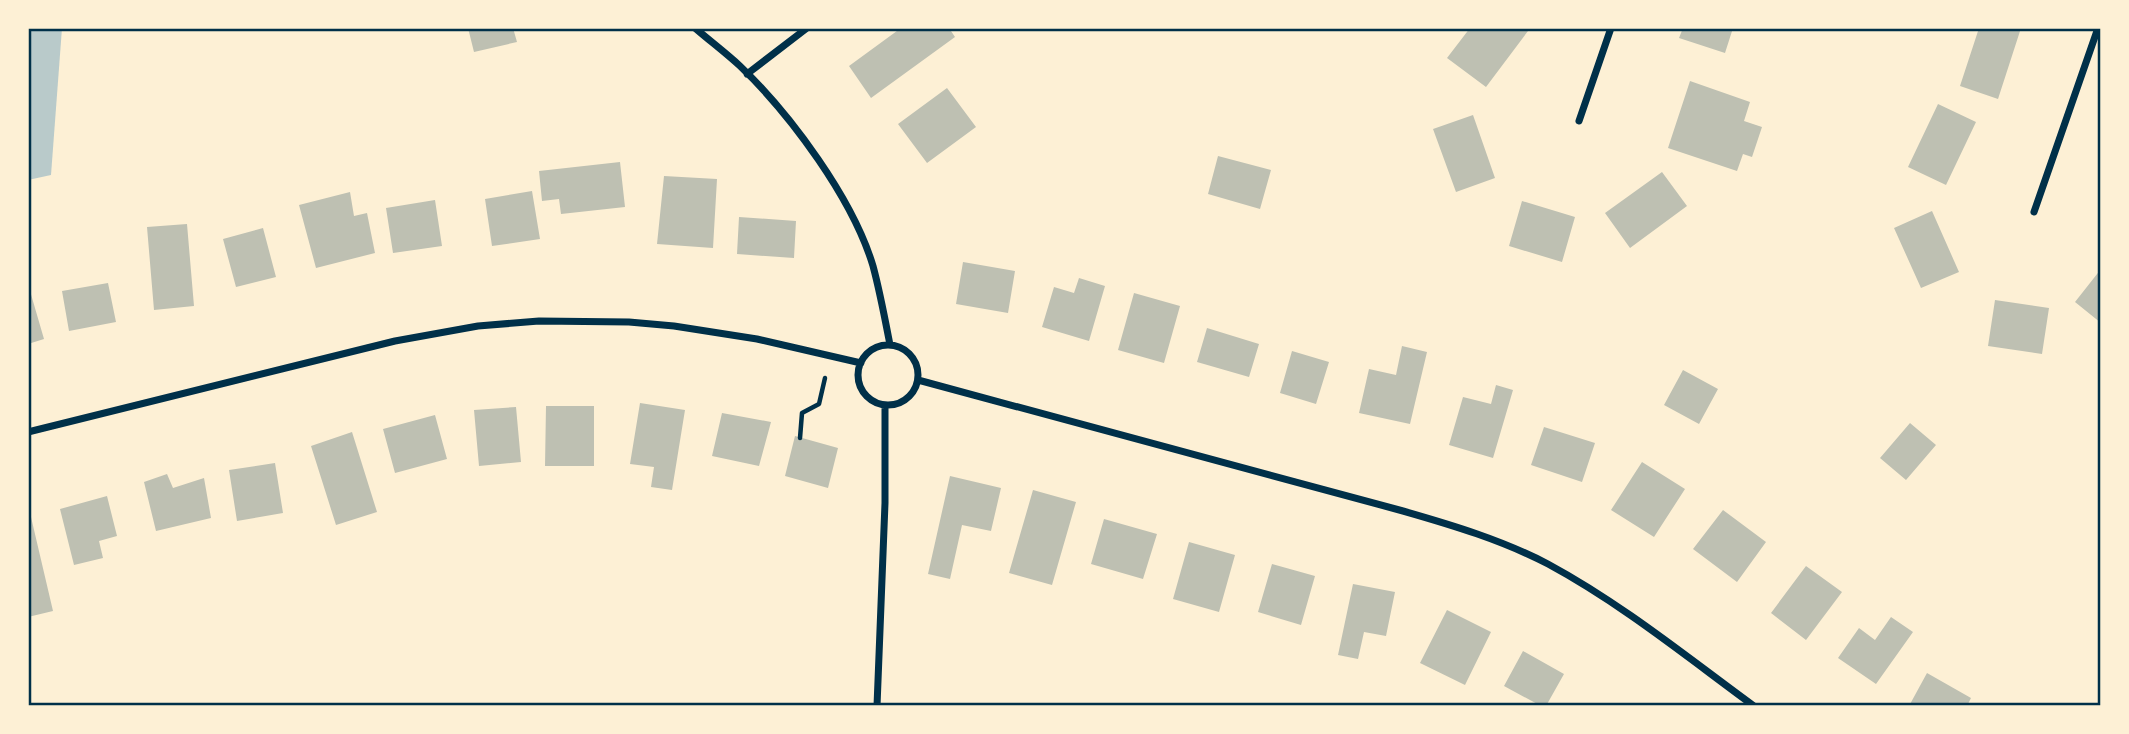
<svg xmlns="http://www.w3.org/2000/svg" width="2129" height="734" font-family="'PT Sans',sans-serif">
<style>
.green{fill:#b9caca}
.building{fill:#bec0b2}
.lines{fill:none;stroke-linecap:round;stroke-linejoin:round}
.path{stroke:#003049;stroke-width:4.5}
.minor{stroke:#003049;stroke-width:7}
.neatline{fill:none;stroke:#003049;stroke-width:2.5}
</style>
<rect width="100%" height="100%" fill="#fdf0d5"/>
<path class="green" d="M28,28h34l-11,147 -23,5z"/>
<path class="building" d="M468,28h45l4,14 -43,10z
M901,28h48l6,9 -84,61 -22,-32z
M1470,28h54l4,3 -42,56 -39,-29z
M1683,28h50l-8,25 -46,-15z
M1979,28h42l-23,71 -38,-13z
M1690,81l60,21 -6,19 18,6 -10,30 -9,-3 -6,17 -69,-23z
M947,88l29,39 -49,36 -29,-39z
M1938,104l38,18 -30,63 -38,-18z
M1473,115l22,63 -39,14 -23,-63z
M1218,156l53,14 -11,39 -52,-15z
M620,162l5,45 -64,7 -2,-15 -17,2 -3,-30z
M1662,172l25,34 -57,42 -25,-35z
M664,176l53,3 -4,69 -56,-4z
M532,191l8,48 -48,7 -7,-47z
M350,192l4,24 13,-3 8,40 -59,15 -17,-63z
M435,200l7,46 -49,7 -7,-45z
M1522,201l53,16 -13,45 -53,-16z
M1932,211l27,61 -38,16 -27,-60z
M739,217l57,4 -2,37 -57,-4z
M187,224l7,82 -40,4 -7,-83z
M263,228l13,49 -40,10 -13,-48z
M963,262l52,9 -7,42 -52,-9z
M2101,269v54l-26,-21z
M1079,278l26,8 -16,55 -47,-14 12,-40 20,6z
M108,283l8,39 -47,9 -7,-40z
M28,284l16,55 -16,5z
M1134,293l46,13 -16,57 -46,-13z
M1995,300l54,8 -7,46 -54,-8z
M1207,328l52,16 -10,33 -52,-15z
M1402,346l25,6 -17,72 -51,-11 10,-44 27,6z
M1292,351l37,11 -13,42 -36,-11z
M1683,370l35,19 -19,35 -35,-19z
M1496,385l17,5 -20,68 -44,-13 14,-48 28,7z
M640,403l45,7 -13,80 -21,-3 3,-20 -24,-3z
M546,406h48v60h-49z
M516,407l5,55 -42,4 -5,-56z
M722,413l49,9 -12,44 -47,-10z
M435,415l12,44 -52,14 -12,-44z
M1910,423l26,22 -30,35 -26,-22z
M1544,427l51,16 -13,39 -51,-17z
M352,432l25,80 -41,13 -25,-79z
M795,436l43,12 -10,40 -43,-12z
M1642,462l43,27 -31,48 -43,-27z
M275,463l8,50 -46,8 -8,-51z
M167,474l6,14 31,-10 7,40 -55,13 -12,-49z
M950,476l51,12 -10,43 -29,-6 -12,54 -22,-5z
M1033,490l43,12 -24,83 -43,-12z
M107,496l10,40 -18,5 4,17 -29,7 -14,-56z
M1723,510l43,32 -29,40 -44,-33z
M31,517l22,94 -25,6v-99z
M1104,519l53,15 -14,45 -52,-15z
M1189,542l46,13 -16,57 -46,-13z
M1272,564l43,12 -14,49 -43,-13z
M1806,566l36,26 -36,48 -35,-27z
M1353,584l42,8 -9,44 -22,-4 -6,27 -20,-4z
M1447,610l44,22 -26,53 -45,-22z
M1891,617l22,15 -37,52 -38,-26 21,-30 16,12z
M1523,651l41,23 -18,32h-5l-37,-20z
M1927,673l44,25 -4,8h-58z"/>
<g class="lines">
<path class="path" d="M800,438l2,-25 17,-9 6,-26"/>
<path class="minor" d="M695,28c15,13 31,25 45,38 51,49 113,133 133,200 7,26 12,53 17,79
M747,74l60,-46
M1579,121l32,-93
M2034,212l64,-184
M858 375a30 30 0 1 1 60 0a30 30 0 1 1-60 0Z
M918,380l485,131c49,14 99,29 145,53 74,40 139,93 206,142
M28,432l367,-91 83,-15 61,-5 90,1 45,4 83,13 104,24
M877,706l8,-203v-98"/>
</g>
<rect width="2129" height="734" fill="none" stroke="#fdf0d5" stroke-width="60"/>
<rect x="30" y="30" width="2069" height="674" class="neatline"/>
</svg>
